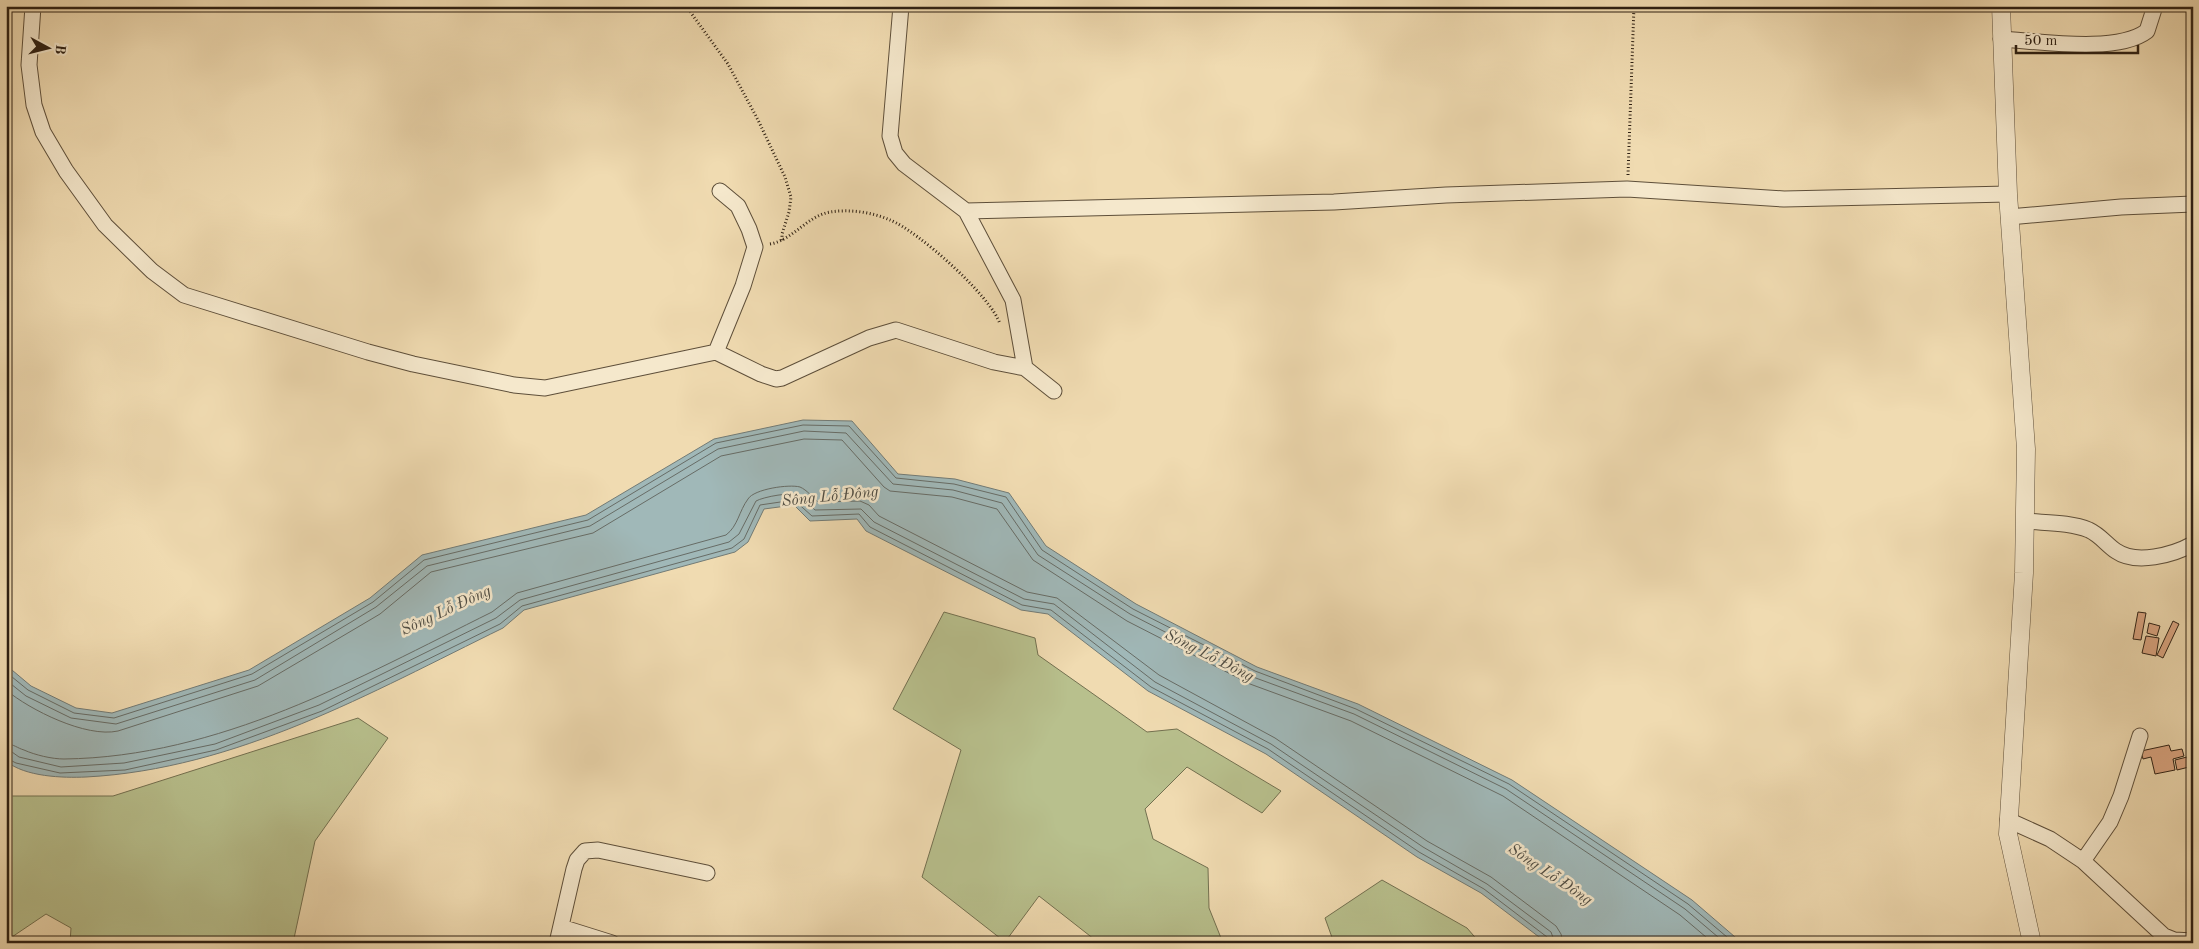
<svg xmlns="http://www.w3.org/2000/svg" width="2199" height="949" font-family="'Old Standard TT',serif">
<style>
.green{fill:#b8c08d;stroke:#737050}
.water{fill:#a0b8b8;stroke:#727b76}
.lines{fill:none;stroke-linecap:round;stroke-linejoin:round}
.shore{stroke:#676c66;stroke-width:1}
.building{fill:#dca682;stroke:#2e2013}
.minor-casing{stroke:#5e4f3a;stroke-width:17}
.tertiary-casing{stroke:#5e4f3a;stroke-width:19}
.path{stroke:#2e2013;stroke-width:3;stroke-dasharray:1 2.5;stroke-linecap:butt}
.minor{stroke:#f5e8cc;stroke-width:15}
.tertiary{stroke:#f5e8cc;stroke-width:18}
.labels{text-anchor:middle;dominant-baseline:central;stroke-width:5;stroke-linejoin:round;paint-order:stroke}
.water-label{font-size:16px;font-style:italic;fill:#504e45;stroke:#f5e8cc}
</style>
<rect width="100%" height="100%" fill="#f0dbb1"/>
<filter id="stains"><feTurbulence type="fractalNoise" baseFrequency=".004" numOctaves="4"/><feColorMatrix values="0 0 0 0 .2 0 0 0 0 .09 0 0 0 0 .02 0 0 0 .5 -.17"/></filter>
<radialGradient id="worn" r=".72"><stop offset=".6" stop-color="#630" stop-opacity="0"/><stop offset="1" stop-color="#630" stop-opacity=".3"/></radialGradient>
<path class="green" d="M944,612l91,26 3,17 109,77 30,-3 104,62 -19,22 -75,-46 -42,42 8,30 55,29 1,40 14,35h-124l-60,-47 -34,46 -83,-65 39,-127 -68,-41z
M358,718l30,20 -73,103 -22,102h-223l1,-15 -25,-14 -40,27v-145h107z
M1382,880l85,48 13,15h-146l-9,-25z"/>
<path class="water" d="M803,420l49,1 46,53 57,5 54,14 37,53 90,58 121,63 101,37 154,76 180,120 50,43h-195l-66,-50 -64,-36 -151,-103 -118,-63 -100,-77 -27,-4 -155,-79 -9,-12 -47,2 -16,-16 -30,4 -16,33 -13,10 -211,58 -21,18c-133,65 -266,141 -417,149 -23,1 -61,0 -80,-16v-96l25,21 45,22 36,5 137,-43 121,-72 52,-43 164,-40 128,-76z"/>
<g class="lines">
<path class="shore" d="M6,672l22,18 46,23 40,5 138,-44 121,-72 51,-42 164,-40 128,-77 87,-18 46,1 47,52 58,6 52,13 36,53 91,59 122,62 101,38 153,75 179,120 46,39
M6,680l20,16 45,22 45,6 139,-44 121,-73 51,-41 163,-40 128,-77 86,-18 42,2 47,51 60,6 49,13 36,52 92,59 123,63 101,37 152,75 179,120 40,34
M6,690c24,20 80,48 112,41l140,-45 122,-72 51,-42 162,-39 128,-77 83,-17 38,1 42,47 6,4 62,6 45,12 36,51 94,61 123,63 101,37 152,75 177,119 33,28
M6,744c8,0 11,4 18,6 11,5 28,9 40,9 155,-2 293,-80 428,-147l25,-19 209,-58c12,-9 13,-24 22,-36 6,-10 41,-15 52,-12 7,3 12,10 18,15l42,-1 9,4 10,11 148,76 30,6 102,77 116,63 152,103 64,36 65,49 5,8 2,9
M6,752h6l7,5 42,10 63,-4 91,-19 104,-39 177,-87 24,-18 209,-58 10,-8 17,-33c7,-4 37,-10 44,-5 6,3 10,10 15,14l46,-1 13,13 150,77 30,5 101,78 116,62 152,103 64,37 64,48 4,11
M6,758l10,5 44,10 65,-3 91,-20 106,-39 178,-87 22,-18 210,-58 12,-9 16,-34 34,-5 18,16 47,-2 11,13 152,78 29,5 100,77 117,62 151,103 65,37 63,48 2,6"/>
</g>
<path class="building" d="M2138,612l8,1 -5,27 -8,-1z
M2173,621l6,3 -16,34 -6,-3z
M2149,623l11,3 -3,10 -10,-3z
M2146,636l13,2 -3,18 -14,-3z
M2169,745l2,6 11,-2 2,7 -11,3 2,11 -20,4 -4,-17 -8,2 -2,-8z
M2187,757l2,10 -12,3 -2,-10z"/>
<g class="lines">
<defs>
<path id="minor" d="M33,6l-4,59 5,40 9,27 23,39 39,54 47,46 32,24 184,57 45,12 101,21 31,3 171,-36 45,22 15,5 6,-1 87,-40 27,-8 98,32 31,6 29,23
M901,6l-11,130 5,17 9,11 62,47 47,89 12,68
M2001,39c37,2 116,15 146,-8l8,-25
M966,211l368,-9 112,-7 181,-6 157,10 224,-5
M2009,217l112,-10 72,-3
M716,352l27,-66 12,-39 -6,-18 -11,-23 -18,-15
M2025,521c20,2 45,1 64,9 11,5 18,15 27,21 20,14 57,4 77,-7
M2008,820l42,19 33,22 81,75 10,4 19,1
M2083,861l27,-39 11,-26 19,-60
M561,927l51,16
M557,943l17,-74 3,-9 8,-9 13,-1 109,23"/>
<path id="tertiary" d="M2001,6l7,188 18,255 -2,124 -16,261 24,109"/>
</defs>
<use href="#minor" class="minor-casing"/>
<use href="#tertiary" class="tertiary-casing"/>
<path class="path" d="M686,6l42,58 30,56 27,57 6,20 -2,15 -7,22v8
M1628,175l6,-169
M770,244c23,-4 37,-28 60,-32 19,-3 42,0 60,8 28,11 101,76 110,104"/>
<use href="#minor" class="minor"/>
<use href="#tertiary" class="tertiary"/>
</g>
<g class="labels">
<g class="water-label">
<text transform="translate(830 497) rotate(-6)">Sông Lỗ Đông</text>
<text transform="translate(446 611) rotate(-25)">Sông Lỗ Đông</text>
<text transform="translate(1209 656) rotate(27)">Sông Lỗ Đông</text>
<text transform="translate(1550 875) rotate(34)">Sông Lỗ Đông</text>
</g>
</g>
<rect width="2199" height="949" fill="none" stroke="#f0dbb1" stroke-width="25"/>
<rect x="8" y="8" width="2184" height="934" fill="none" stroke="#2e2013" stroke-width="2.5"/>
<rect x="12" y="12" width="2174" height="924" fill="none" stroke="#2e2013"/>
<g transform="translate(48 48) rotate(97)" stroke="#f5e8cc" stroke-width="4" paint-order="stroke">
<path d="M0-4L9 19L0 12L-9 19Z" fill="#2e2013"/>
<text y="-8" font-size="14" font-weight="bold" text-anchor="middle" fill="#2e2013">B</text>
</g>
<path d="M2016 45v8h122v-8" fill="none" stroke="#2e2013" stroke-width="2.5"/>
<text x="2024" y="45" font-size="15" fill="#2e2013" stroke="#f5e8cc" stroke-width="4" paint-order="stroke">50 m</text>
<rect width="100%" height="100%" filter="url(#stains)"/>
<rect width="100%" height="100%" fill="url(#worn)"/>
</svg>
